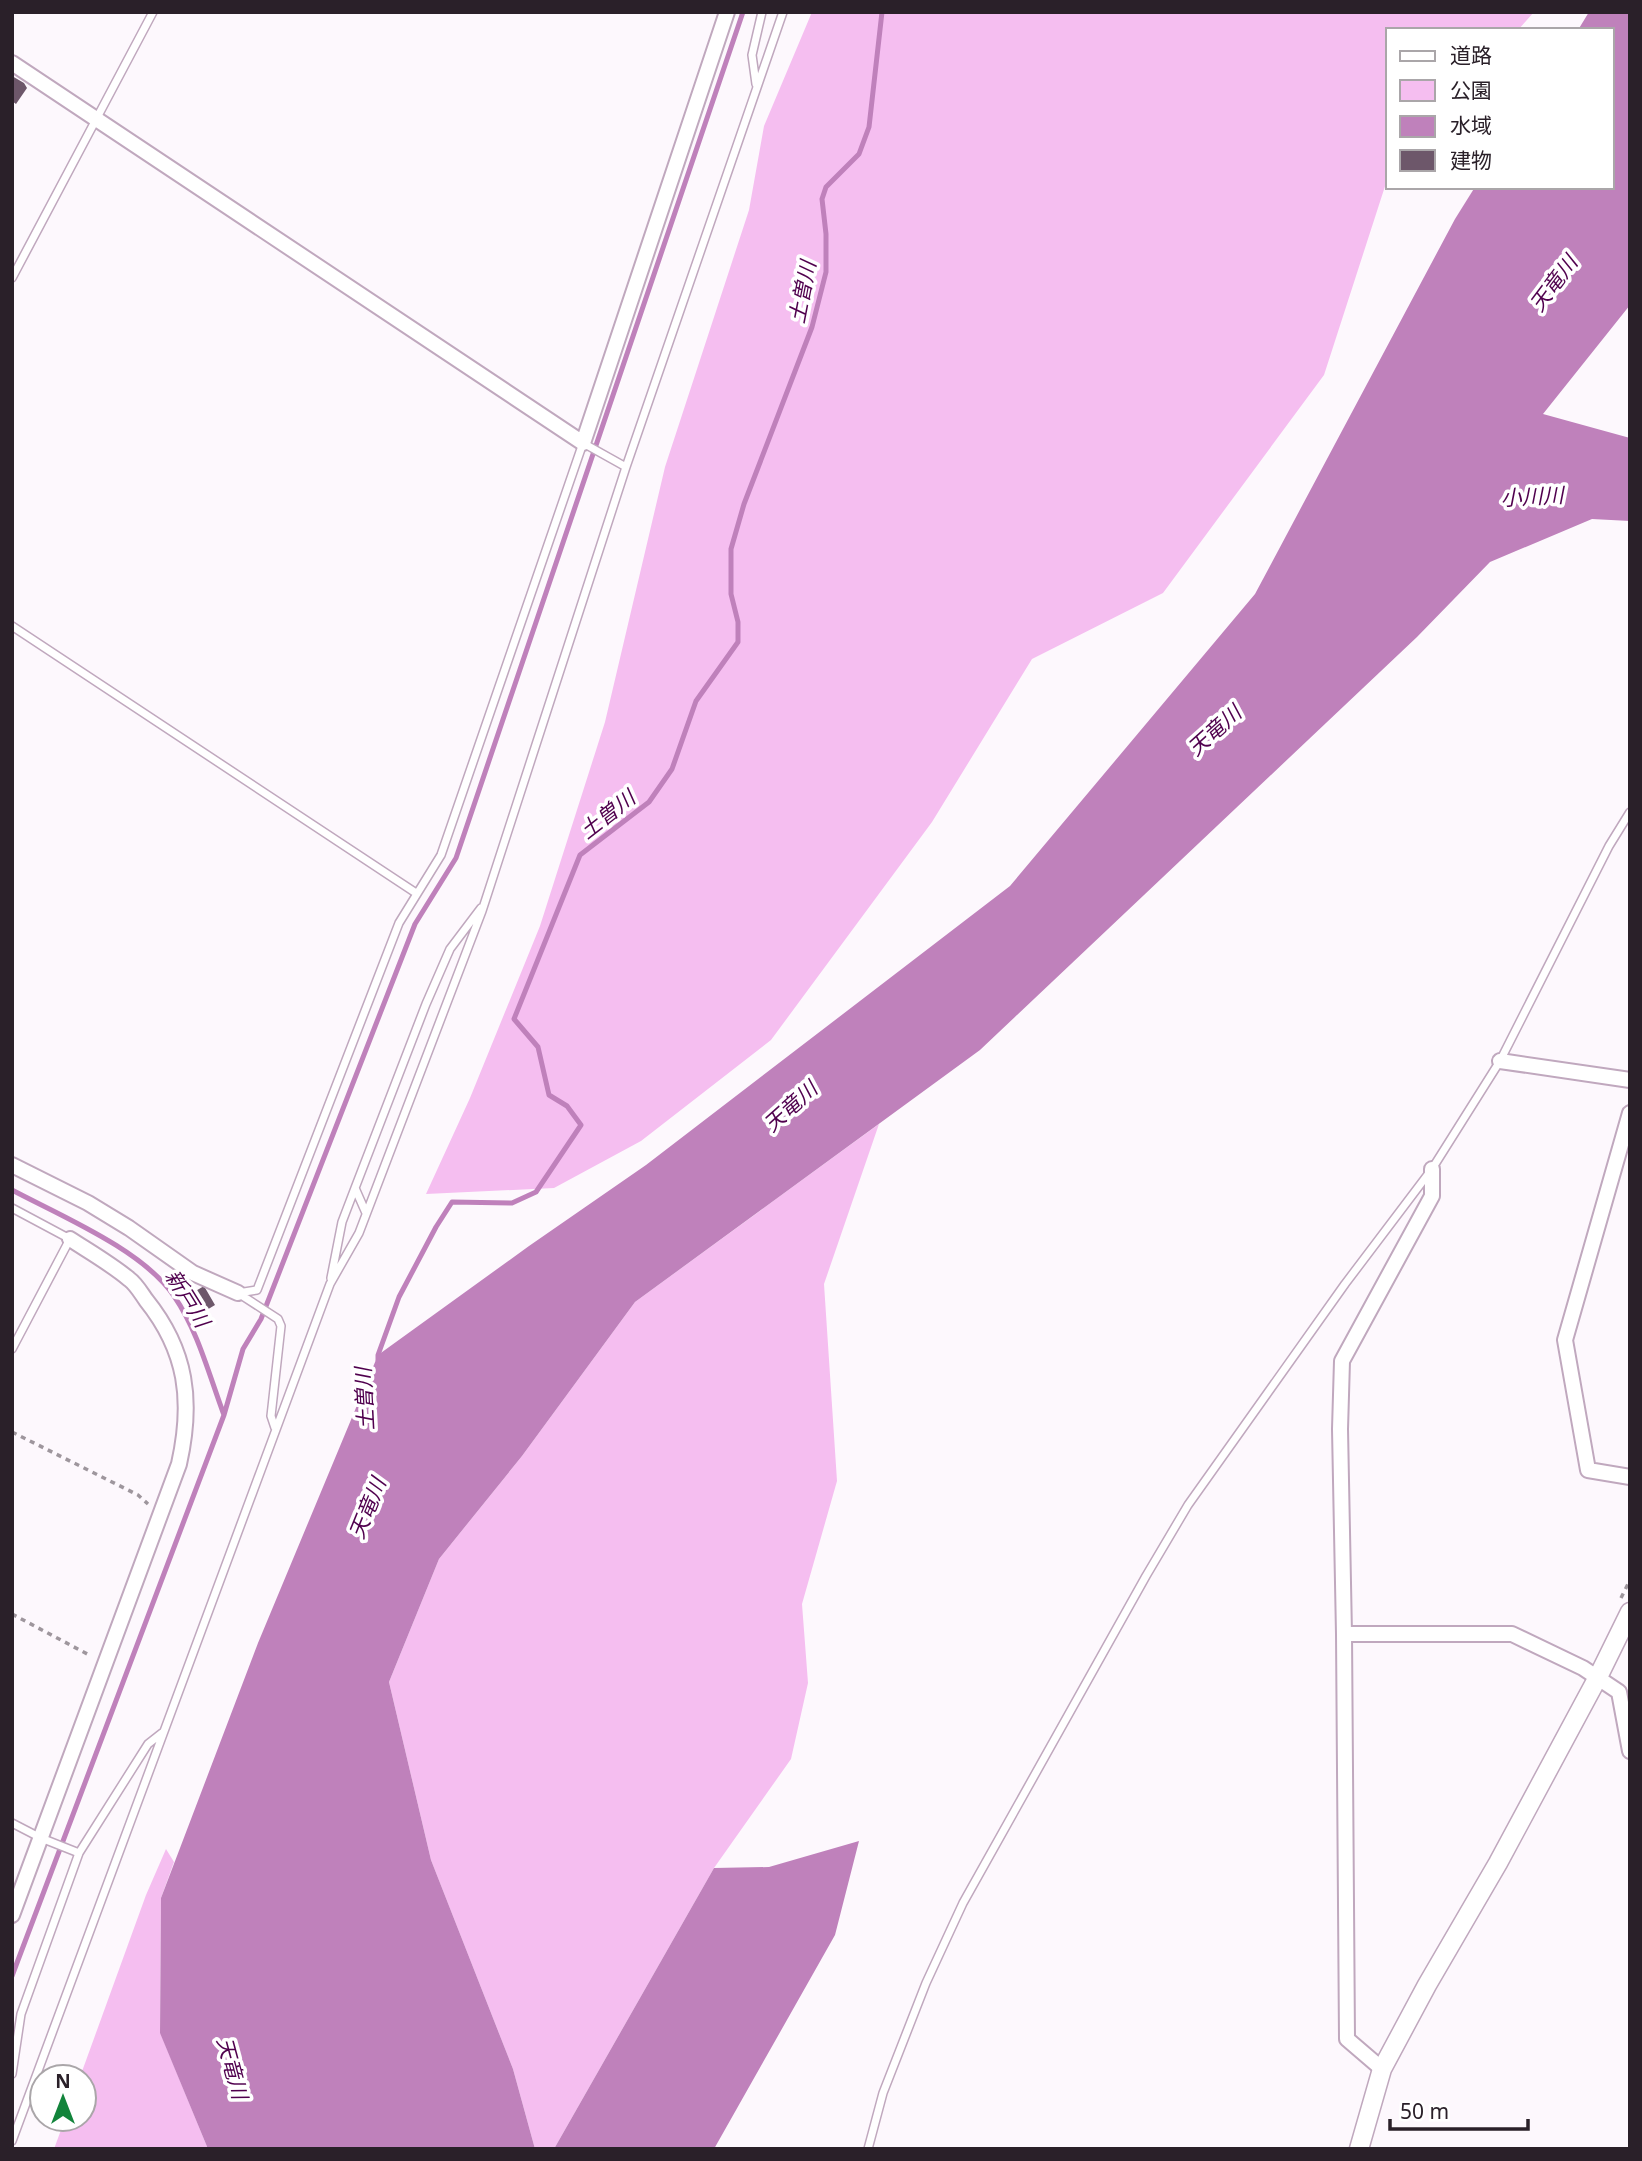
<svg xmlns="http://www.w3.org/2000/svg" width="1642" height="2161" font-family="'Noto Sans','Noto Sans JP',sans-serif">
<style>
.green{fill:#f5bef0}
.water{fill:#bf81bb}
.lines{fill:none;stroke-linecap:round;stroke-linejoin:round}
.stream{stroke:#bf81bb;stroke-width:5}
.building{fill:#6d576a}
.service-casing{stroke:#c0a8be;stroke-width:10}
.minor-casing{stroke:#c0a8be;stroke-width:18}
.tertiary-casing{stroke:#c0a8be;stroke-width:21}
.path{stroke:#9e969d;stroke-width:3.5;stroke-dasharray:5 5;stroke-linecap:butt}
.service{stroke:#fff;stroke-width:7}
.minor{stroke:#fff;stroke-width:14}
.tertiary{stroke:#fff;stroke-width:18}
.labels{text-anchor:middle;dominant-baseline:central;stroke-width:7;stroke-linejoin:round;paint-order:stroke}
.water-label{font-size:21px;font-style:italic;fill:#50004e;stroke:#fff}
</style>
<rect width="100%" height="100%" fill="#fdf8fd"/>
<path class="green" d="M812,12h722l-16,18h-130v147l-64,198 -161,218 -131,66 -100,163 -161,218 -130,101 -87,47 -128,6 44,-96 70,-172 65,-204 60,-255 84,-257 15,-84z
M879,1124l-55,160 13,197 -35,123 6,79 -17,76 -77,109 -160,281h-19l-22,-80 -82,-209 -42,-178 50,-123 83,-103 113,-154z
M166,1849l8,13 -13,36 -1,134 48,117h-154l11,-30h19v-42h-4l66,-182z"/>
<path class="water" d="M1589,12h41v293l-87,109 87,24v83l-38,-2 -102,43 -73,75 -437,413 -345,252 -113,154 -83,103 -50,123 42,178 82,209 22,80h-327l-48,-116 1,-135 97,-255 120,-288 151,-109 117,-81 364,-279 245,-292 200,-375 20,-32h137v-157h-34z
M859,1841l-24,94 -121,214h-160l160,-281 55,-1z"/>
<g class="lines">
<path class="stream" d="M12,1190c49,26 131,60 162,106 24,35 35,79 50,119
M378,1360v-5l21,-58 37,-70 16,-25 60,1 24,-11 45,-67 -14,-19 -18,-11 -11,-48 -24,-28 66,-164 69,-53 23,-33 24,-68 42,-59v-20l-7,-28v-45l13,-45 68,-177 14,-55v-38l-4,-35 4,-12 33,-33 10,-27 13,-115
M12,1976l212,-561 19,-66 18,-30 154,-395 41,-66 287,-846"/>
</g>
<path class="building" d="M12,76l12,7 3,5 -11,16 -4,-3z
M204,1286l11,19 -10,6 -11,-19z"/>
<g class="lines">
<defs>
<path id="service" d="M756,84l-4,-29 10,-43
M12,278l141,-266
M12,626l404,267
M12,1208l58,31
M366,1213l-11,-25 71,-184 24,-55 31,-41
M331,1278l11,-56 13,-34
M238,1293l19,-3 142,-367 42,-68 142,-412 43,24
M238,1293l40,26 3,7 -10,90 4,12
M12,1349l59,-112
M12,1823l29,15 38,15 69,-109 14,-11
M12,2074l9,-60 58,-161
M12,2141l318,-857 29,-51 123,-322 144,-444 157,-455
M868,2149l15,-56 43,-110 37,-80 183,-327 42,-71 157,-221 87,-115 68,-108 109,-215 21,-34"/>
<path id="minor" d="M12,63l571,380 144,-431
M1500,1061l130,19
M1630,1113l-65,227 23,130 42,7
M12,1165l76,38 41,25 64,45 45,20
M1344,1634h168l71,34 36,24 11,59
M12,1915l167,-451c14,-63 8,-113 -33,-164 -5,-7 -10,-16 -17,-21 -18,-15 -39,-27 -59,-40
M1382,2069l-35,-30 -3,-405 -4,-205 2,-68 90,-165v-27"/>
<path id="tertiary" d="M1359,2149l23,-80 45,-84 71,-122 100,-186 32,-65"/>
</defs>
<use href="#service" class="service-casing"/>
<use href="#minor" class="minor-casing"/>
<use href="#tertiary" class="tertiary-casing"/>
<path class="path" d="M12,1432l126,63 10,9
M1621,1598l9,-18
M12,1614l79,42"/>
<use href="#service" class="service"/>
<use href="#minor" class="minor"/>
<use href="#tertiary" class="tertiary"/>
</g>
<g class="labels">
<g class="water-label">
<text transform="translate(1553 283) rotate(-53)">天竜川</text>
<text transform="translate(802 292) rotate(-79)">土曽川</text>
<text transform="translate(1532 496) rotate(-3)">小川川</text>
<text transform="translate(1214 730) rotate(-42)">天竜川</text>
<text transform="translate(607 814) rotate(-38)">土曽川</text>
<text transform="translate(790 1106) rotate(-42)">天竜川</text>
<text transform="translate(188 1298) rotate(58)">新戸川</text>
<text transform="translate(364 1399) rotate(-93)">土曽川</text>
<text transform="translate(367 1508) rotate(-68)">天竜川</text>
<text transform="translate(233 2068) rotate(75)">天竜川</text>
</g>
</g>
<rect width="1642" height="2161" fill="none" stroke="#2a2029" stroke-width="28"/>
<rect x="1386" y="28" width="228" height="161" fill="#ffffff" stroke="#aaa6a9" stroke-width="2"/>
<rect x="1400" y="51" width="35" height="10" fill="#ffffff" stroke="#aaa6a9" stroke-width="2"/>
<text x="1450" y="63" font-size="21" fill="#2a2029">道路</text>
<rect x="1400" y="80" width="35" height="21" fill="#f5bef0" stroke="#aaa6a9" stroke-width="2"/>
<text x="1450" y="98" font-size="21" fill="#2a2029">公園</text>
<rect x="1400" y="116" width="35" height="21" fill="#bf81bb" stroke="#aaa6a9" stroke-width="2"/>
<text x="1450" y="133" font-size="21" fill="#2a2029">水域</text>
<rect x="1400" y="150" width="35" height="21" fill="#6d576a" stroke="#aaa6a9" stroke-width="2"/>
<text x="1450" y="168" font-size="21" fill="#2a2029">建物</text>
<g transform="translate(63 2098)"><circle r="33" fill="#ffffff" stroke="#aaa6a9" stroke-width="2"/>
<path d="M0-5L12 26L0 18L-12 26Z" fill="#12843b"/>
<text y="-10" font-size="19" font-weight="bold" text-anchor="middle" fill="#2a2029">N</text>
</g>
<path d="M1390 2119v10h138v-10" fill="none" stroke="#2a2029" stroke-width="3.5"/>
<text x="1400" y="2119" font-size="21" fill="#2a2029" stroke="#ffffff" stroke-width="5" paint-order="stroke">50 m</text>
</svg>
